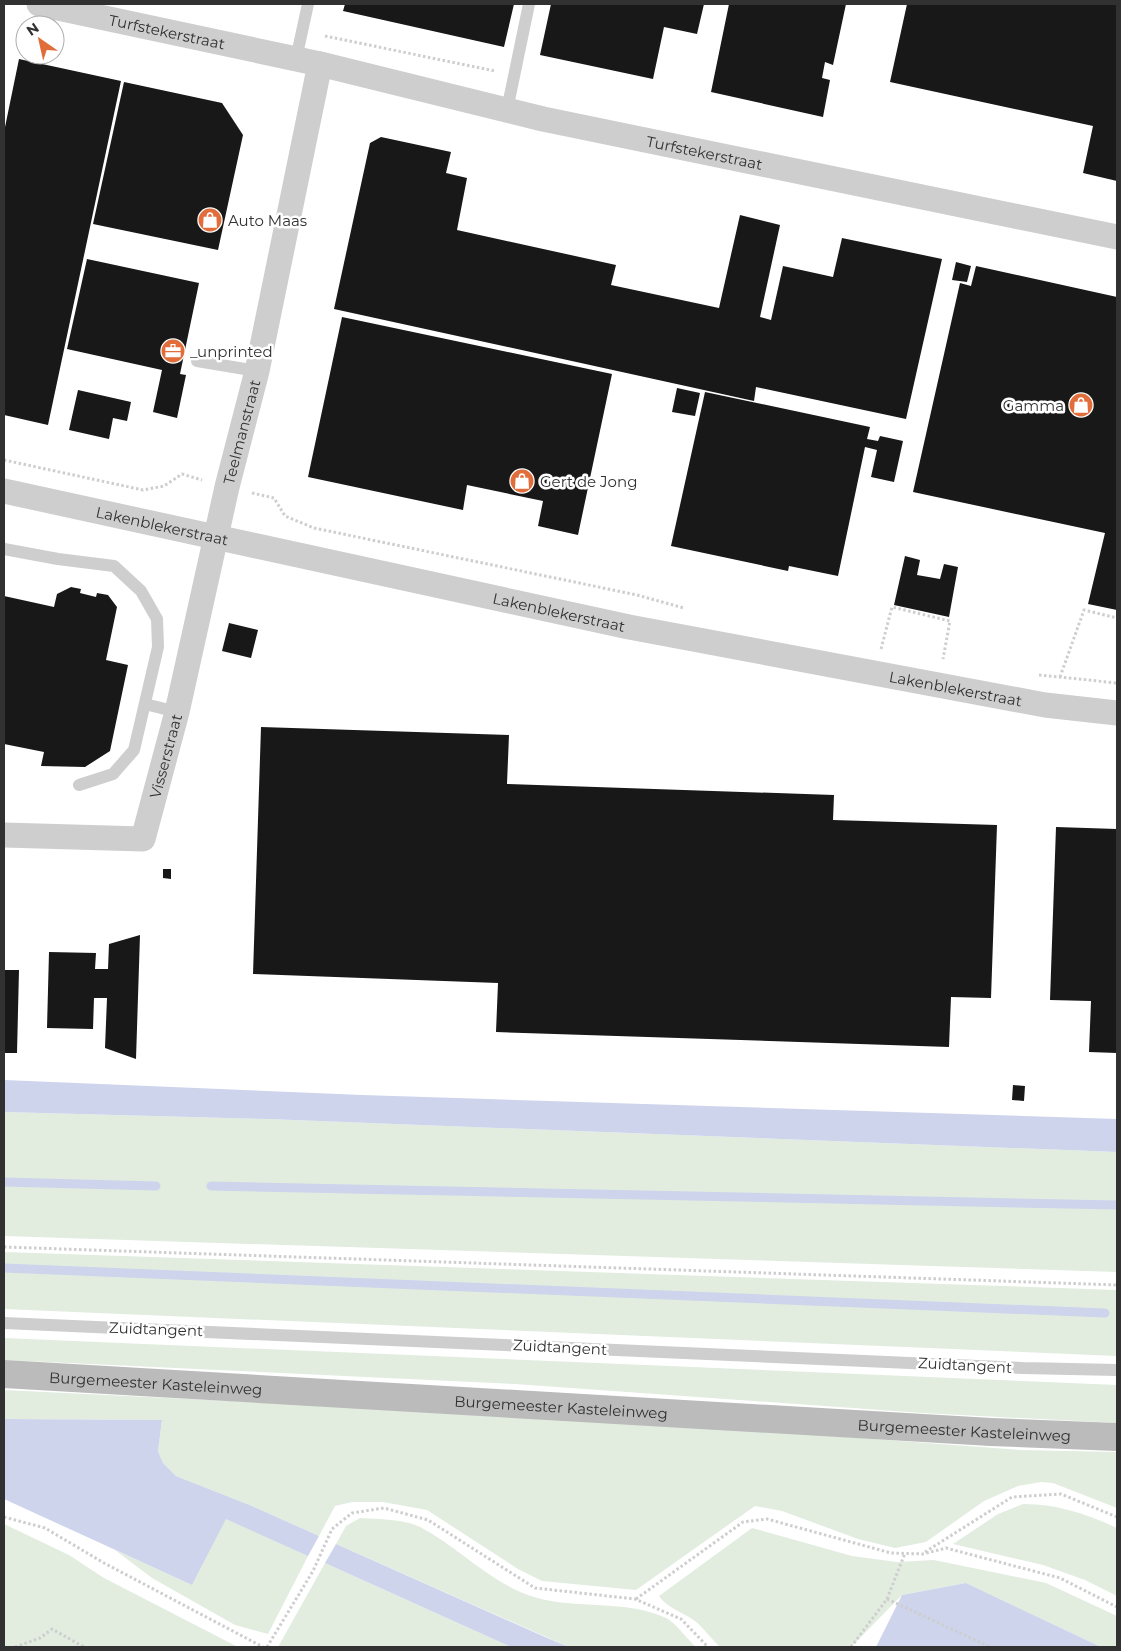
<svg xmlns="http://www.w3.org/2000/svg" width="1121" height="1651" font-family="Montserrat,sans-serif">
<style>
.green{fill:#e2ede0}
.water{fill:#cdd4ec}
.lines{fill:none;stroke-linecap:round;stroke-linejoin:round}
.stream{stroke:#cdd4ec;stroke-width:9}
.building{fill:#181818}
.path{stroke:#cecece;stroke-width:3;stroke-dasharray:2.5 2.5;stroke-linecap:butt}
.service{stroke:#cecece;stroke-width:12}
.minor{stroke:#cecece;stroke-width:25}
.secondary{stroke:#bbb;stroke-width:28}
.labels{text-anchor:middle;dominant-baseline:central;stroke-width:5;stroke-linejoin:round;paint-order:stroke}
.street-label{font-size:15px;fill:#313131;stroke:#fff}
.poi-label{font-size:15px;fill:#313131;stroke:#fff;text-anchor:start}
</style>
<rect width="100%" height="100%" fill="#fff"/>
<path class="green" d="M4,1112l264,7 849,33v120l-1113,-36z
M4,1252l1113,38v66l-1113,-47z
M4,1338l1113,47v38l-195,-10 -407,-29 -511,-24z
M4,1390l614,30 402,30 97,2v56l-64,-25 -12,-1 -23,4 -34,15 -58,41 -31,6 -37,-9 -76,-28 -27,-5 -119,84 -94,-9 -24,-12 -91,-59 -44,-8h-31l-17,4 -16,30 -67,-30 -76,-30 -13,-13 -5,-12 4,-31 -158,-1z
M1023,1504c35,0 63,10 94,24v68l-32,-16 -42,-15 -90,-21 45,-30z
M226,1518l82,38 -40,78 -33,-9 -83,-47 -37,-28 77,35z
M360,1518c16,1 45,1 60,9 39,20 71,57 114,70 42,13 91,2 132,21 10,5 21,21 30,29h-127l-233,-103 10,-18z
M4,1524l65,31 35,23 134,69h-234z
M752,1528l100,28 45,6 37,-2 112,23 71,33v31h-16l-135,-64 -64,12 -51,52h-131c-9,-8 -16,-19 -25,-26 -11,-8 -29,-14 -36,-25z
M325,1563l186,84h-233z"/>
<path class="water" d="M4,1080l358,15 755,24v33l-849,-33 -264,-7z
M4,1419l158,1 -4,31 5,12 13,13 76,30 67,30 -11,20 -82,-37 -34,66 -188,-86z
M336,1544l209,93 24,10h-58l-186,-84z
M966,1583l135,64h-225l26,-52z"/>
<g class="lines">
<path class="stream" d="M4,1182l152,4
M211,1186l906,19
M4,1268l1101,45"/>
</g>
<path class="building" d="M345,4h169l-10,43 -161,-36z
M551,4h153l-7,30 -33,-7 -11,52 -113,-24z
M729,4h117l-13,61 -8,-3 -3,16 8,2 -7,37 -112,-25z
M907,4h210v177l-34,-8 10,-47 -203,-44z
M19,59l102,22 -73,344 -44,-10v-283z
M124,82l98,21 21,32 -25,115 -125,-26z
M381,137l70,15 -5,21 21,5 -10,52 159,35 -5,20 108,23 21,-93 40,10 -20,92 11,3 12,-54 50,11 9,-39 100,21 -36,160 -150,-32 -2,14 -420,-92 36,-166z
M87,259l112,24 -19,91 6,1 -9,43 -24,-6 9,-42 -95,-21z
M956,262l15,4 -4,16 -15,-2z
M976,266l141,31v313l-29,-6 17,-71 -192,-41 47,-209 11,3z
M342,317l270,57 -34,161 -40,-9 5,-25 -76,-16 -4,25 -155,-33z
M677,388l23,5 -5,23 -23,-4z
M78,390l53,12 -4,19 -14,-3 -4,21 -40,-9z
M705,392l165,35 -3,12 11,2 2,-5 23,5 -9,41 -23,-5 6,-27 -12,-3 -27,129 -49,-10 -1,5 -117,-25z
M905,556l15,4 -3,15 23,4 4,-15 14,3 -9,50 -55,-12z
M71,587l10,2 -1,4 16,4 1,-4 11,2 9,12 -11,53 22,5 -18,86 -25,16 -44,-1 3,-14 -40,-8v-148l50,11 3,-13z
M229,623l29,7 -7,28 -29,-7z
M261,727l248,8 -2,49 327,11 -1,25 164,5 -6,173 -40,-1 -2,50 -453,-15 2,-49 -245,-9z
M1056,827l61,2v224l-28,-1 2,-51 -41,-1z
M163,869h8v10l-8,-1z
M140,935l-4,124 -31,-11 2,-50h-13l-1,31 -46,-1 2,-76 47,1 -1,16h13l1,-25z
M4,970h15l-2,83h-13z
M1013,1085l12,1 -1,15 -12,-1z"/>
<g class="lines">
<path class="path" d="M325,36l170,35
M4,460l139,30 21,-4 18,-12 20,6
M252,493l22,5 11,18 29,12 323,67 47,13
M881,649l11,-42 58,14 -7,38
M1039,675l78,8
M1060,677l24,-67 33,8
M4,1247l1113,38
M4,1517l41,11 59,35 159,84
M925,1552l87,-55 49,-3 56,23
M636,1599l107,-77 24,-3 124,34 32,1 23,-6 114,30 57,29
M887,1599l103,48
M15,1647l25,-9 12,-9 32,18
M267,1647l46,-76 19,-42 20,-16 32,-5 44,12 107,68 100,11 46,20 27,28
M851,1647l36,-48 18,-46"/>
<path class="service" d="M296,59l12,-55
M507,110l22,-106
M197,361l60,10
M4,549l54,10 56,7 27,25 16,28 1,28 -24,103 -21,24 -34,11
M145,704l32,8
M4,1323l1019,45 94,2"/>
<g class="minor">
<path id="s1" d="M39,4l281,60 223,55 574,118"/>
<path id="s2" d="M4,491l625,136 416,78 72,8"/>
<path id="s3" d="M4,835l139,4 34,-127 50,-225 30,-116 63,-307"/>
</g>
<path class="secondary" id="s4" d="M4,1374l987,58 126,5"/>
</g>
<defs>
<symbol id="shop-disc" viewBox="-11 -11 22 22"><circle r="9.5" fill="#e16d3a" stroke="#fff"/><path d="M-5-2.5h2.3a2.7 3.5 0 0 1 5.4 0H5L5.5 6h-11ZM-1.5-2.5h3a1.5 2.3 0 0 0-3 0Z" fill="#fff"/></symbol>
<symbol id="office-disc" viewBox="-11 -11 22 22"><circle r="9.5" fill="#e16d3a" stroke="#fff"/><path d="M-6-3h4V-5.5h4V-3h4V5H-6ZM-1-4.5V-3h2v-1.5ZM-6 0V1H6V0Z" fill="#fff"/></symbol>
</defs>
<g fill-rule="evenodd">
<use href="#shop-disc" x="196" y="206" width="28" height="28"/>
<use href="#office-disc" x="159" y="337" width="28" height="28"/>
<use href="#shop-disc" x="1067" y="391" width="28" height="28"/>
<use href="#shop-disc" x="508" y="467" width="28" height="28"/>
</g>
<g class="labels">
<g class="street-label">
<text stroke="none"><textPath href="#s1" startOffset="131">Turfstekerstraat</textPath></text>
<text stroke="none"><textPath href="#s1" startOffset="682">Turfstekerstraat</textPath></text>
<text stroke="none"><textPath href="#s3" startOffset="558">Teelmanstraat</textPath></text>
<text stroke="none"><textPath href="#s2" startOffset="162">Lakenblekerstraat</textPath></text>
<text stroke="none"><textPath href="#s2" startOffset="568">Lakenblekerstraat</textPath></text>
<text stroke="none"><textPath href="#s2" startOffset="972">Lakenblekerstraat</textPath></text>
<text stroke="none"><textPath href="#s3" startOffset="225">Visserstraat</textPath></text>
<text transform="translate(156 1329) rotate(2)">Zuidtangent</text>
<text transform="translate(560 1347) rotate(3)">Zuidtangent</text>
<text transform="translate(965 1365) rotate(3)">Zuidtangent</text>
<text stroke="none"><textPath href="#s4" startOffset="152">Burgemeester Kasteleinweg</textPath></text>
<text stroke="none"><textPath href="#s4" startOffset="558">Burgemeester Kasteleinweg</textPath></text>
<text stroke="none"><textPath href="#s4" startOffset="962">Burgemeester Kasteleinweg</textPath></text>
</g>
<g class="poi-label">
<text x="228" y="220">Auto Maas</text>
<text x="190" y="351">_unprinted</text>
<text x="1064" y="405" text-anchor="end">Gamma</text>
<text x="540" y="481">Gert de Jong</text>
</g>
</g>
<rect width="1121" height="1651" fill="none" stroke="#313131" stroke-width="10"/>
<g transform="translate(40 40) rotate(326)"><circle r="24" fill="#ffffff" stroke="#adadad"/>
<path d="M0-4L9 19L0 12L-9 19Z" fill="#e16d3a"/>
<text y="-8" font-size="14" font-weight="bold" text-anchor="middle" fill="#313131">N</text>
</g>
</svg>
